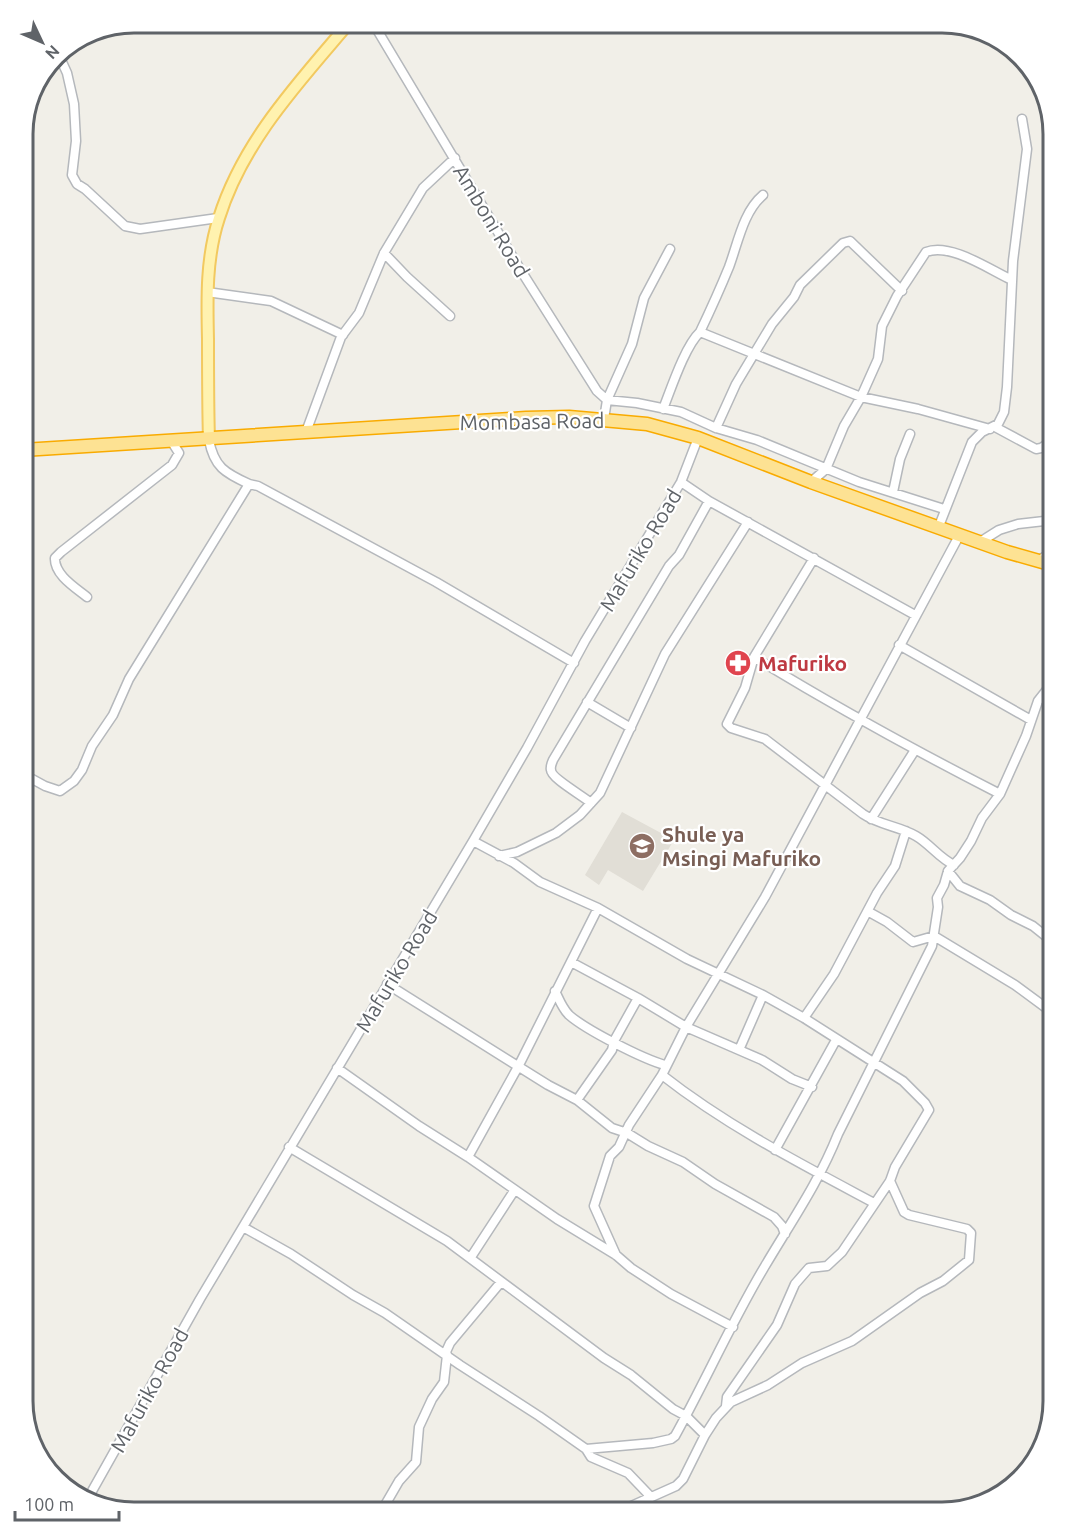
<svg xmlns="http://www.w3.org/2000/svg" width="1076" height="1535" font-family="Ubuntu,sans-serif">
<style>
.education{fill:#e1ded6}
.lines{fill:none;stroke-linecap:round;stroke-linejoin:round}
.minor-casing{stroke:#b5b8bc;stroke-width:11}
.major-casing{stroke:#f2c960;stroke-width:14}
.highway-casing{stroke:#f9ab00;stroke-width:15}
.minor{stroke:#fff;stroke-width:8}
.major{stroke:#fff2af;stroke-width:10}
.highway{stroke:#fde293;stroke-width:12}
.labels{text-anchor:middle;dominant-baseline:central;stroke-width:4.5;stroke-linejoin:round;paint-order:stroke}
.street-label{font-size:21px;fill:#5f6368;stroke:#fff}
.health-label{font-size:21px;font-weight:bold;fill:#be3a42;stroke:#fff;text-anchor:start}
.education-label{font-size:21px;font-weight:bold;fill:#785e54;stroke:#fff;text-anchor:start}
.rim{fill:none;stroke:#5f6368;stroke-width:3}
</style>
<rect width="100%" height="100%" fill="#f1efe8"/>
<path class="education" d="M622,812l52,28 -31,51 -35,-21 -9,15 -14,-10z"/>
<g class="lines">
<defs>
<path id="minor" d="M373,23l147,246 77,122 10,9 -3,19
M55,57l7,5 5,11 7,31 2,37 -4,34 5,9 8,5 40,37 15,3 78,-11
M670,249l-26,49 -12,46 -25,56 30,3 44,9 35,16 41,12 102,42 85,27
M384,253l23,24 43,39
M207,292l64,9 72,34
M700,332l161,65 57,12 72,20
M663,409c8,-20 22,-63 37,-77 10,-21 20,-43 29,-65 9,-24 14,-55 34,-72
M995,427l41,22 5,-1 12,-8
M716,428l20,-44 36,-60 22,-27 6,-12 43,-42 7,-2 52,50
M306,432l35,-95 18,-24 25,-60 39,-65 32,-30
M209,440c5,27 16,33 40,44
M681,482l28,19 206,114
M811,482l15,-13 18,-43 17,-29 17,-38 4,-33 15,-30 29,-44c24,-10 64,18 86,28
M893,492l7,-33 10,-25
M939,526l33,-84 10,-10 16,-8 6,-12 3,-25 6,-126 14,-112 -5,-30
M980,542l19,-12 19,-6 35,-4
M814,558l-60,99 -9,31 -18,36 4,4 34,11 98,75c16,11 36,12 53,22 14,8 23,22 38,29
M1038,561l15,-10
M87,597c-11,-9 -33,-22 -32,-39l6,-6 111,-87 7,-12 -7,-11
M899,645l132,75
M754,657c80,49 162,94 246,137
M587,702l44,26
M23,774l22,12 15,5 14,-10 8,-11 10,-24 21,-31 16,-36 120,-195 9,2 178,96 138,81
M591,803c-8,-7 -40,-25 -40,-33 -1,-4 1,-7 2,-10l116,-194 10,-11 30,-54
M871,819l44,-69
M473,841l41,22 26,19 58,26 89,51 76,36 41,23 99,63 22,22 4,7 -34,57 -5,14 -48,71 -15,14 -18,2 -14,16 -18,41 -50,72 -1,9
M499,856l18,-4 39,-19 24,-18 20,-22 65,-139 83,-132
M948,871l12,15 30,14 21,15 22,11 20,16
M869,912l18,10 26,20 21,-6 81,49 38,28
M571,962l67,36 48,29 76,33 30,19 20,8
M387,984l161,101 29,15 35,28 15,5 21,13 35,16 32,22 59,33 8,9 3,8
M555,991c4,8 7,17 14,24 17,15 74,44 96,50
M804,1018l30,-44 43,-81 18,-27 11,-35
M739,1050l24,-55
M337,1068l82,58 49,31 89,62 59,36 15,13 40,26 62,33
M662,1075c65,51 139,89 212,128
M577,1100l35,-50 2,-9 24,-43
M289,1147l158,94 157,117 27,17 42,34 13,7 19,19
M775,1150l61,-110
M468,1157l51,-92 79,-157
M243,1227l48,27 62,41 32,18 75,52 79,51 47,33 5,8 37,16 23,24
M616,1255l-22,-49 16,-50 9,-9 10,-22 33,-50 24,-48 79,-130 195,-363
M471,1257l43,-66
M445,1354l5,-11 51,-61
M586,1449l67,-6 18,-4 4,-3c31,-56 57,-115 90,-170 26,-44 54,-84 73,-132l94,-188 6,-39 -1,-9 7,-13 4,-14 12,-13 11,-17 11,-23 18,-24 26,-58 12,-35 15,-19
M87,1500l113,-201 273,-458 54,-93 58,-107 96,-159 17,-44
M381,1512l18,-31 17,-19 3,-35 13,-28 12,-17 3,-27
M618,1512l58,-26 7,-7 22,-44 11,-17 15,-16 37,-17 34,-22 50,-22 68,-48 23,-12 26,-21 2,-27 -4,-4 -58,-14 -5,-3 -14,-31"/>
<path id="major" d="M209,440c-1,-34 -1,-67 -1,-101 -1,-40 -2,-82 11,-121 24,-77 80,-136 130,-195"/>
<path id="highway" d="M23,450l503,-32 43,-1 78,7 51,14 113,44 196,70 46,13"/>
</defs>
<use href="#minor" class="minor-casing"/>
<use href="#major" class="major-casing"/>
<use href="#highway" class="highway-casing"/>
<use href="#minor" class="minor"/>
<use href="#major" class="major"/>
<use href="#highway" class="highway"/>
</g>
<defs>
<symbol id="pharmacy-disc" viewBox="-11 -11 22 22"><circle r="9.5" fill="#e0444e" stroke="#fff"/><path d="M-2-6h4v4h4v4h-4v4h-4v-4h-4v-4h4Z" fill="#fff"/></symbol>
<symbol id="school-disc" viewBox="-11 -11 22 22"><circle r="9.5" fill="#8d6e63" stroke="#fff"/><path d="M0-5L7-2L0 1L-7-2ZM-4 1L0 2.5L4 1V4Q0 6-4 4Z" fill="#fff"/></symbol>
</defs>
<g fill-rule="evenodd">
<use href="#pharmacy-disc" x="723" y="648" width="30" height="30"/>
<use href="#school-disc" x="627" y="831" width="30" height="30"/>
</g>
<g class="labels">
<g class="street-label">
<text transform="translate(492 221) rotate(59)">Amboni Road</text>
<text transform="translate(532 421) rotate(-1)">Mombasa Road</text>
<text transform="translate(640 550) rotate(-59)">Mafuriko Road</text>
<text transform="translate(396 971) rotate(-59)">Mafuriko Road</text>
<text transform="translate(149 1390) rotate(-61)">Mafuriko Road</text>
</g>
<g class="health-label">
<text x="758" y="663">Mafuriko</text>
</g>
<g class="education-label">
<text x="662" y="834">Shule ya<tspan x="662" dy="24">Msingi Mafuriko</tspan></text>
</g>
</g>
<path d="M0 0H1076V1535H0ZM134 33H942A101 101 0 0 1 1043 134V1401A101 101 0 0 1 942 1502H134A101 101 0 0 1 33 1401V134A101 101 0 0 1 134 33Z" fill="#fff" fill-rule="evenodd"/>
<path class="rim" d="M134 33H942A101 101 0 0 1 1043 134V1401A101 101 0 0 1 942 1502H134A101 101 0 0 1 33 1401V134A101 101 0 0 1 134 33Z"/>
<g transform="translate(42 42) rotate(134)" stroke="#ffffff" stroke-width="4.5" paint-order="stroke">
<path d="M0-4.5L10 22L0 15L-10 22Z" fill="#5f6368"/>
<text y="-9" font-size="16" font-weight="bold" text-anchor="middle" fill="#5f6368">N</text>
</g>
<path d="M15 1511v9h104v-9" fill="none" stroke="#5f6368" stroke-width="3"/>
<text x="24" y="1511" font-size="18" fill="#5f6368" stroke="#ffffff" stroke-width="4.5" paint-order="stroke">100 m</text>
</svg>
